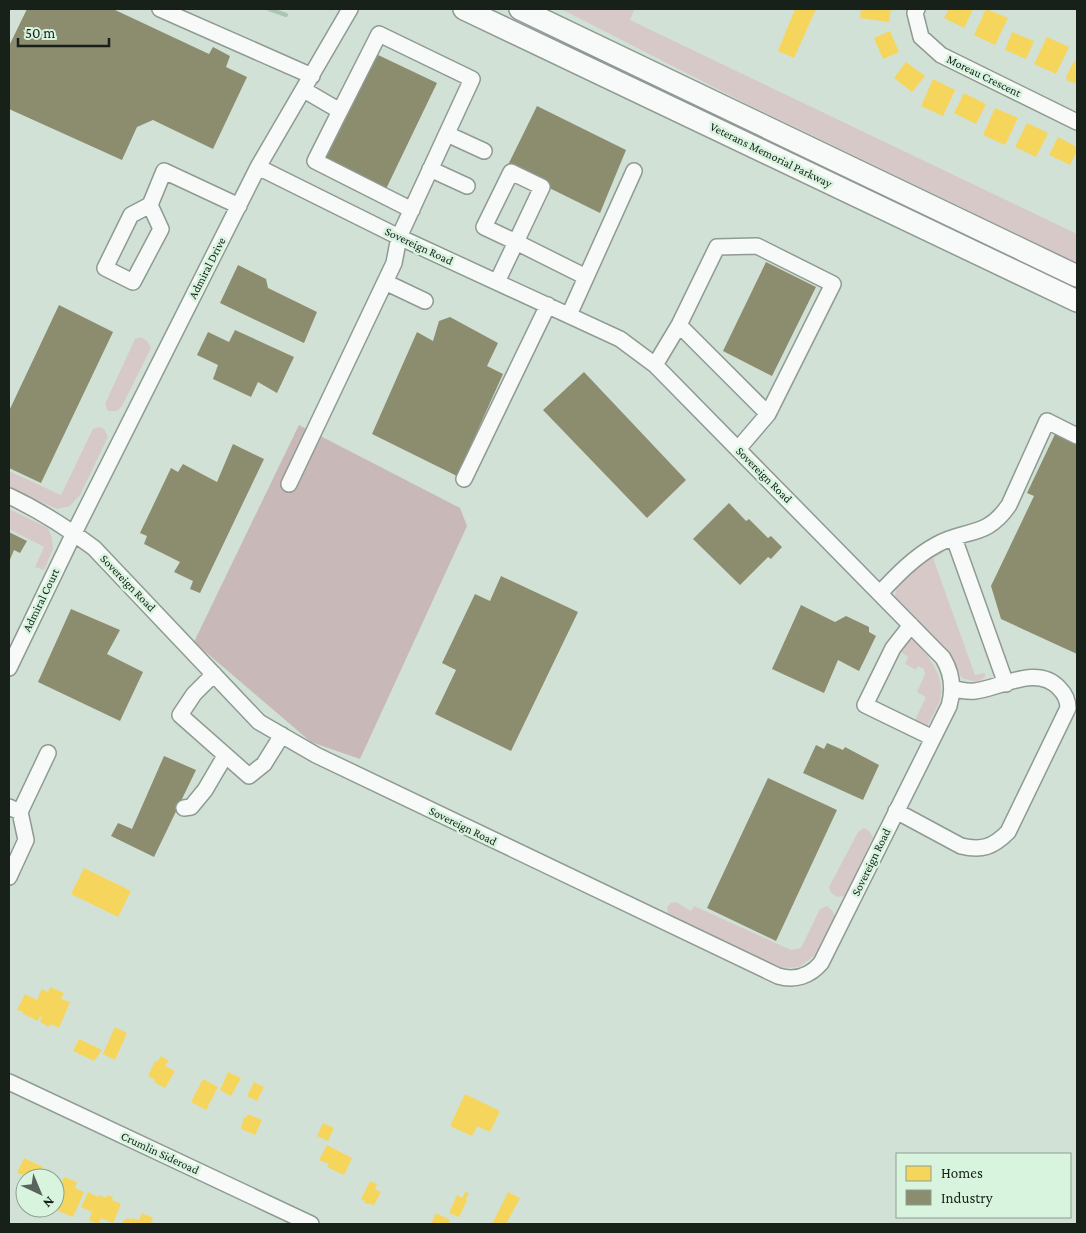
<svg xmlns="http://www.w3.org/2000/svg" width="1086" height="1233" font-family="'Crimson Pro',serif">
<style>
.green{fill:#d8c9c9}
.forest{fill:#c8b8b8}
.homes{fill:#f6d55c}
.industry{fill:#8c8c6e}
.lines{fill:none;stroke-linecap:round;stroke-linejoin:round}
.stream{stroke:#aac6b2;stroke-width:4}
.minor-casing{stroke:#8f9b92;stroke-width:18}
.highway-casing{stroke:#8f9b92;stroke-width:24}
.minor{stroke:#f8faf9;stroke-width:15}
.highway{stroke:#f8faf9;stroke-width:21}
.labels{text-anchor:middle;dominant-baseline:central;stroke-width:5;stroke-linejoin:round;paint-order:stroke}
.street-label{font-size:12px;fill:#17211a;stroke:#d8f4df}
</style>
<rect width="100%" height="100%" fill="#d1e1d6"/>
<path class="green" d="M561,9h71l2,1 -4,10 447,214v29l-328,-158z
M141,337l6,4 4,7 -29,58 -5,5h-9l-3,-7 30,-65z
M100,427l4,2 4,8 -28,58 -10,11 -13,3 -48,-22v-16l52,24 32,-66z
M9,509l39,19 4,10 1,11 -9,21 -9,-3 9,-20 -35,-18z
M942,550l1,3 -10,5 42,117 10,-2v4l-6,4h-7l-10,-3 -30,-42 -37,-39 2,-15 31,-27z
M910,639l6,1c11,16 28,34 25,55 -1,11 -10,23 -14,32l-13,-5 12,-25 -9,-5 8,-18 -1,-5 -6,-3 -2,4 -11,-6 3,-7 -7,-5 2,-6z
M864,828l5,3 4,6 -28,59 -8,1 -6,-4 -2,-6 29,-55z
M676,902l15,9 3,-5 97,44 10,-2 19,-39 7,-3 5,4 3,7 -21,39 -15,11 -19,1 -112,-54 -1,-7 4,-4z"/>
<path class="forest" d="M299,425l161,83 7,18 -107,233 -49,-17 -117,-100z"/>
<path class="homes" d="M795,9h21l-22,49 -16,-7z
M861,9h30l-2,13 -29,-4z
M949,9h24l-9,19 -20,-10z
M986,9l22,9 -13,27 -21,-10z
M890,31l9,21 -16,7 -9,-21z
M1012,32l22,9 -8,18 -21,-9z
M1047,37l22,10 -13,27 -22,-10z
M1074,61l3,1v22l-11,-4 1,-2 -1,-1z
M906,62l19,14 -13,16 -18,-14z
M933,79l22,11 -12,26 -22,-10z
M964,93l22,11 -10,20 -22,-11z
M995,108l23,10 -13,27 -22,-10z
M1027,123l21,10 -12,24 -21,-10z
M1058,137l19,10v4l-7,14 -21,-10z
M84,868l47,23 -13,26 -47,-23z
M50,987l14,6 -3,6 9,3 -11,26 -9,-4 -1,3 -9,-5 2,-5 -2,-1 -2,5 -15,-7v-2l-6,-2 8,-16 12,6 5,-11 6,3z
M115,1027l12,6 -12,27 -12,-6z
M79,1039l23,11 -8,11 -21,-10z
M161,1056l8,5 -4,5 10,5 -10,17 -11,-6 1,-2 -7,-4 7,-15 2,1z
M228,1072l13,6 -10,18 -11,-6z
M203,1079l15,8 -12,23 -15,-8z
M254,1082l10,5 -7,14 -10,-5z
M465,1094l35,17 -10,21 -13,-6 -5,10 -22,-10z
M248,1114l14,6 -7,15 -14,-6 3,-12 2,1z
M323,1123l11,5 -6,13 -11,-5z
M327,1145l25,13 -8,17 -17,-8 2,-3 -10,-4z
M24,1158l19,9 -1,3 6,3 -2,5h-21v6l-5,-3 3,-6 -6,-2z
M64,1177l13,5 -2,6 9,4 -11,25 -22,-9h4v-10z
M370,1181l7,3 -2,5 6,3 -7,13 -10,-2 1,-2 -4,-2z
M88,1192l10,5 1,-2 7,3 1,-3 6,2 -1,3 9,4 -8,19 -12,-5 -3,6 -9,-4 3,-8 -11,-5z
M465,1192l4,1 -3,6 1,1 -8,17 -10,-4 8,-18 5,3z
M508,1192l12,6 -14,26h-14z
M142,1213l11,5 -2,6h-29l2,-4 4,-2 3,2 1,-2 7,2z
M436,1213l14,7 -2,4h-17z"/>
<path class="industry" d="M27,9h86l96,45 4,-7 17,9 -4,11 21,10 -34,72 -60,-29 -16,7 -15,33 -113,-51v-63z
M376,54l61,29 -52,108 -61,-29z
M537,106l89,44 -26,63 -93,-46z
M766,262l50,25 -44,89 -49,-25z
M238,265l28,14 2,9 49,24 -13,31 -84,-40z
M59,305l54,27 -72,151 -32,-15v-57z
M450,317l48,26 -11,23 16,8 -46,102 -85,-42 45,-102 16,9 6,-20z
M235,330l59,27 -17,36 -19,-11 -7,15 -38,-18 5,-14 -21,-10 11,-23 21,10z
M584,372l102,108 -39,38 -104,-108z
M1056,432l21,10v212l-76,-35 -10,-33 43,-90 -7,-3z
M233,444l31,15 -64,134 -10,-4 3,-8 -19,-9 6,-10 -36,-18 3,-8 -7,-3 31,-65 7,4 5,-8 34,18z
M729,503l17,18 3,-2 19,19 3,-2 11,11 -11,12 -3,-2 -28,28 -47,-46z
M9,532l18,9 -7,12 -6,-3 -5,12z
M501,576l77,36 -67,139 -76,-37 21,-44 -14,-7 33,-69 15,7z
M801,605l34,17 11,-6 23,11v5l7,4 -17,35 -21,-11 -14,33 -52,-24z
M71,609l49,21 -13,24 36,18 -23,49 -82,-39z
M827,743l16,7 2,-3 34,18 -16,35 -60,-27 13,-28 8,4z
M164,756l32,14 -42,87 -43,-21 7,-13 14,6z
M768,778l69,32 -61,131 -69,-33z"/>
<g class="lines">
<path class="stream" d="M269,9l17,6"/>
<defs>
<path id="minor" d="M160,9l152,67
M917,9l-2,4 6,24 20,18 136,67
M340,111l-25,50 97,49
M447,134l37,17
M430,169l37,17
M511,172l31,15 -26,55 -32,-15z
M150,205l11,24 -28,53 -28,-14 26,-53 19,-10 14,-34 75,35
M385,282l40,19
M497,282l19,-40 70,35
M569,315l65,-144
M679,325l89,89
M655,365l24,-40 38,-78 40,-1 76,38 -65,130 -30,35
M464,479l84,-174
M289,484l105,-221 5,-26 73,-158 -93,-45 -39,77 -36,-21
M9,496c30,14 58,32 85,52l165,174 57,33 462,221c17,5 32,0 43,-13l128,-257c5,-17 3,-33 -6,-48l-288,-293 -35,-26 -221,-102 -141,-70
M954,538l52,146
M880,593c17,-18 34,-36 56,-48 30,-17 50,-6 73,-40l38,-84 30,15
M911,625l-18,23 -28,57 68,33
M9,668l65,-135 184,-366 92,-158
M214,674l-20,20 -14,21 69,61 15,-12 18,-29
M9,807l11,5 28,-59
M184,808l7,-1 14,-17 20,-34
M896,811l65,35c21,5 32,1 47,-14l60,-124c0,-8 -3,-14 -9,-20 -22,-24 -58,0 -84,3 -8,1 -16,-1 -23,-3
M9,877l17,-37 -6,-28
M9,1082l302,142"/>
<path id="highway" d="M464,9l613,292
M520,9l557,267"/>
</defs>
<use href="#minor" class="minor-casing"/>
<use href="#highway" class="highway-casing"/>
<use href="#minor" class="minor"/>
<use href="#highway" class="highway"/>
</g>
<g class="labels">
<g class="street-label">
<text transform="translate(984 76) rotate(26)">Moreau Crescent</text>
<text transform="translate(771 155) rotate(26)">Veterans Memorial Parkway</text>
<text transform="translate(419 246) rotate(25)">Sovereign Road</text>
<text transform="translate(207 268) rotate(-63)">Admiral Drive</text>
<text transform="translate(764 475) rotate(45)">Sovereign Road</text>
<text transform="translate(128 583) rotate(46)">Sovereign Road</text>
<text transform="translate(41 600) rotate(-64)">Admiral Court</text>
<text transform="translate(463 826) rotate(26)">Sovereign Road</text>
<text transform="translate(871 862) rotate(-64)">Sovereign Road</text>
<text transform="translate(160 1153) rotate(25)">Crumlin Sideroad</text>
</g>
</g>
<rect width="1086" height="1233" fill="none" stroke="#17211a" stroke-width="20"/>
<rect x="896" y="1153" width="175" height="65" fill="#d8f4df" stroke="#8ba090"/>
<rect x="906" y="1166" width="25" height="15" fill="#f6d55c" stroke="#8ba090"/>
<text x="941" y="1178" font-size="15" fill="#17211a">Homes</text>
<rect x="906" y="1190" width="25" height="15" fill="#8c8c6e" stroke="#8ba090"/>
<text x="941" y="1203" font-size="15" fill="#17211a">Industry</text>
<g transform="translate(40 1193) rotate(136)"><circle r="24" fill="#d8f4df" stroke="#8ba090"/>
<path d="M0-4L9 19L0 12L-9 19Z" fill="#58645c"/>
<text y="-8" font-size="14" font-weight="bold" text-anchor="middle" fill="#17211a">N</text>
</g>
<path d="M18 38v8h91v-8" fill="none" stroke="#17211a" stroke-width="2.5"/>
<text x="25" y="38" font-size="15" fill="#17211a" stroke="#d8f4df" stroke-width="4" paint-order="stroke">50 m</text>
</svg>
